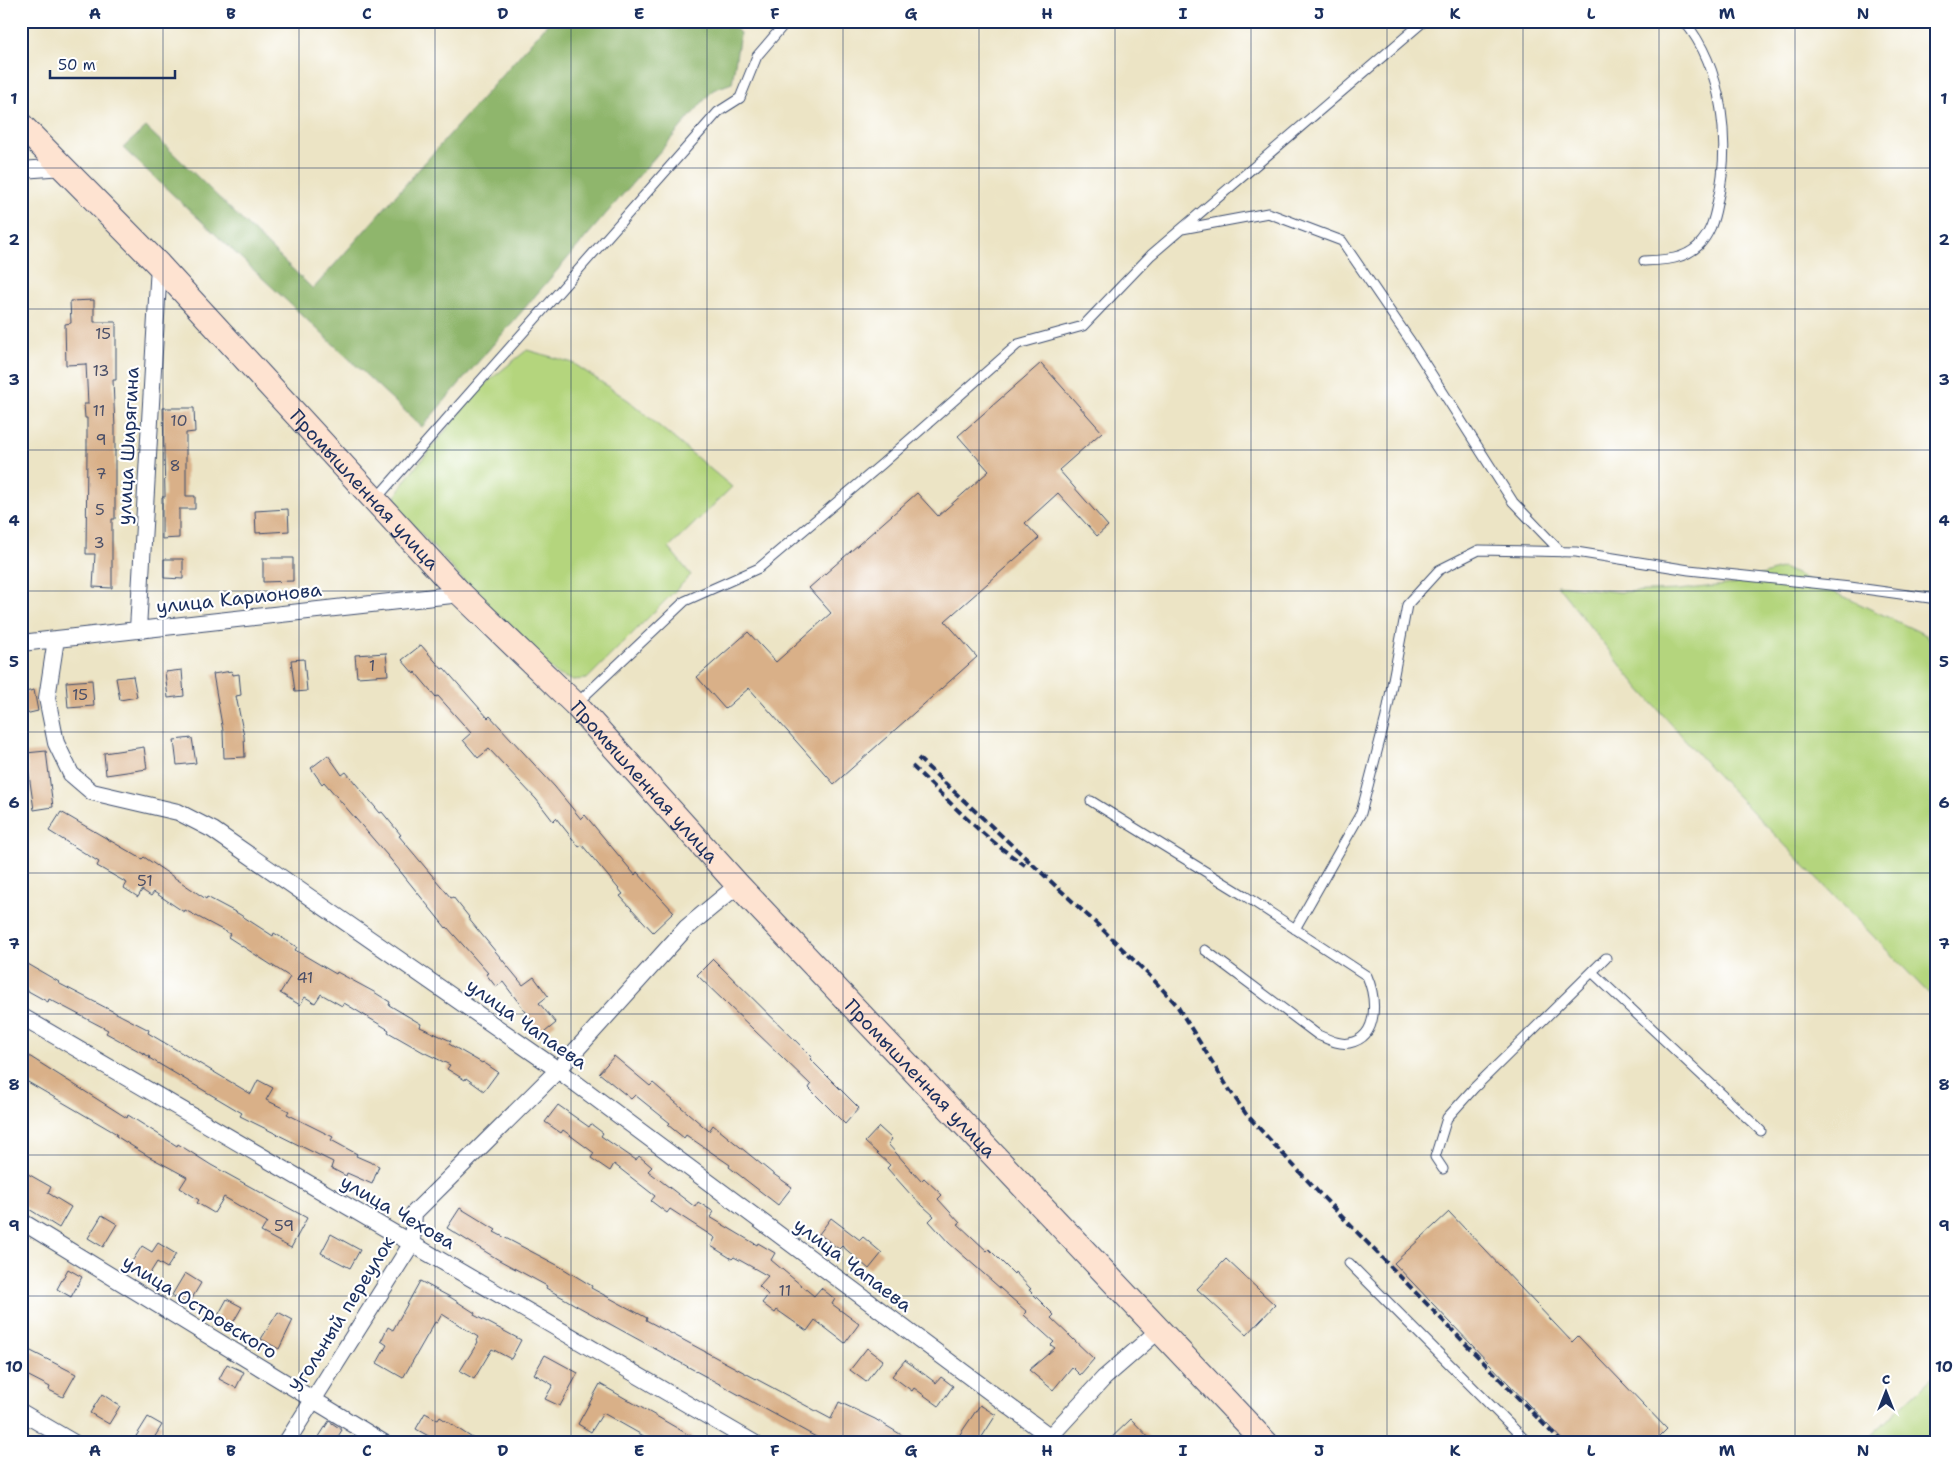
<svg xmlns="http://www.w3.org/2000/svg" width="1958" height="1464" font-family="'Shantell Sans',sans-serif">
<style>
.green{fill:#b4d57d;stroke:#68826e}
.forest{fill:#8fb66c;stroke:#557265}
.building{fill:#d9b088}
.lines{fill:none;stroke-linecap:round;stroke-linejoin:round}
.lane-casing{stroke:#3a4a6d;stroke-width:11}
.street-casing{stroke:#3a4a6d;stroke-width:18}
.secondary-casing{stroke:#3a4a6d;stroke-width:26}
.lane{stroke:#fff;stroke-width:9}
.street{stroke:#fff;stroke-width:16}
.secondary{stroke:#fee3d1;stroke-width:24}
.rail{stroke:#1b2f5e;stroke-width:4;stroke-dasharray:8 4;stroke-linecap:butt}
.grid{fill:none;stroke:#1b2f5e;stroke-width:1;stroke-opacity:0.55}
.labels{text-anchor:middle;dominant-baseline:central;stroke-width:4.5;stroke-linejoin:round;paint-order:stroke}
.number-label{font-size:16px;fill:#4a4f68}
.street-label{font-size:19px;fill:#1b2f5e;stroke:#fff}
.neatline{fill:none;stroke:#1b2f5e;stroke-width:2}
.grid-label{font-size:16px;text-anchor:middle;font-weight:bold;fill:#1b2f5e}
</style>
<rect width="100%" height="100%" fill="#fff"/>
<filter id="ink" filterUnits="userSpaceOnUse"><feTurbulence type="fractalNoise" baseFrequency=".02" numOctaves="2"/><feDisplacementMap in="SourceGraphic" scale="10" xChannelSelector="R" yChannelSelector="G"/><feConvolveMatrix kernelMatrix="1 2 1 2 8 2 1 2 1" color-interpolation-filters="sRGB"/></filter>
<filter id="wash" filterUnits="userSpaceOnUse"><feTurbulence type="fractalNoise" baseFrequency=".0096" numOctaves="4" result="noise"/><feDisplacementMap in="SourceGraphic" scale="20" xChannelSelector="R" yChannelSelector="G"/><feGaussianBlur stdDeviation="1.12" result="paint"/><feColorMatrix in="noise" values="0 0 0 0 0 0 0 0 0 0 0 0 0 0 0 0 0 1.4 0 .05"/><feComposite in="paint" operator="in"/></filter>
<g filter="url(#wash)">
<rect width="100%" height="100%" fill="#ece4c5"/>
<path class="green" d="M527,350l46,13 55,37 104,87 -63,61 22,27 -104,104 -15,1 -16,-6 -94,-95 -65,-72 -1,-11 10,-17 75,-92z
M1783,568l145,68 9,19v347l-222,-229 -77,-86 -81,-102 62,7 60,-2 55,-6z
M1937,1373v70h-74z"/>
<path class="forest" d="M550,21h178l12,12 -8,50 -19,7 -291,337 -299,-279 23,-21 167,162z"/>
<g id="blocks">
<path class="building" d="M94,300v22h22v58h-3l2,48v91h-3v69l-19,-1 2,-33h-9l1,-104v-32h-2l-1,-14h4l-2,-40 -20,1 -1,-41 6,-1 -1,-22z
M1041,363l61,69 -43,38 49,56 -11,10 -39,-43 -33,30 14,15 -94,83 32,36 -143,127 -85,-96 -24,21 -28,-32 51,-45 28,30 55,-49 -22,-25 108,-95 21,23 51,-45 -31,-35z
M163,408h31l1,24 -9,1v63h9v13h-16v29l-17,1v-42h3z
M288,509l1,22 -33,2 -1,-22z
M263,558h30v23l-30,1z
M164,559h19v20l-19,-1z
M421,645l21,24 2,-1 44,50 2,-2 65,71 26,32 4,-4 50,60 2,-3 37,40 -21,20 -33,-36 3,-2 -41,-49 -3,2 -23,-29 -3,3 -17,-22 -47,-50 -11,9 -15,-18 8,-7 -33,-37 -2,1 -21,-25 -1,2 -12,-14z
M386,653l2,22 -31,2 -2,-22z
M304,659l3,32 -12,1 -4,-32z
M182,670l2,26 -16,2 -3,-26z
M232,671l1,4 6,-1 2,21 -5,1 8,40 1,21 -21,1 -1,-27 -10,-57z
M133,676l4,21 -17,3 -4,-22z
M92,680l2,26 -26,2 -2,-26z
M34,690l4,21 -17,4v-22z
M192,738l4,25 -19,2 -3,-25z
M144,747l3,22 -41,6 -2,-22z
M46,751l7,56 -19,3 -8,-57z
M328,755l14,20 4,-3 34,41 2,-1 19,23 -2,1 52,62 2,-1 16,20 -1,1 55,67 11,-8 14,19 -9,7 17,20 -16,13 -11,-14 3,-2 -29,-38 -7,5 -10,-13 2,-1 -41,-46 -1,1 -59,-73 -63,-73 -2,2 -11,-16z
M61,812l81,47 2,-2 62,42 1,-2 32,17 34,22 1,-3 23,14 -2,3 41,24 1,-2 37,20 16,10 -1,3 32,19 -1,3 31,14 -2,3 33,19 1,-1 15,10 -14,19 -18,-13 -1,2 -18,-11 3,-4 -27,-13 -35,-20 1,-2 -45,-27 -2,3 -21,-12 -6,9 -10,-6 -5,8 -20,-12 10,-16 -62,-40 2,-3 -45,-24 -1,2 -30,-20 -3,4 -9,-6 -4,7 -14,-9 3,-5 -30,-17 2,-4 -50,-31z
M713,959l99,98 -2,2 49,49 -14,16 -36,-36 2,-3 -114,-110z
M21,960l38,22 -1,1 91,47 -1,3 103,61 7,-14 15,8 -7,12 23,11 -2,3 46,23 -2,3 26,14 -1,2 23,10 -7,18 -25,-11 -1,3 -15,-8 2,-6 -93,-46 2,-3 -93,-55 1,-1 -44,-24 2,-3 -59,-31 -1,3 -27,-15z
M29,1056l98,62 1,-3 49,31 1,-2 33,21 96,53 -16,30 -30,-16 6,-10 -43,-25 -10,16 -17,-10 2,-3 -19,-12 7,-11 -39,-21 -32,-20 1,-2 -96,-56v-9z
M614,1056l36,30 3,-3 56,48 4,-6 59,48 20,14 -14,18 -49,-38 1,-2 -44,-30 -2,3 -16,-13 2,-2 -35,-28 -4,4 -32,-26z
M558,1105l31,22 2,-3 12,9 -2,3 35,24 3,-4 13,11 -4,4 47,36 3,-5 16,10 -4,5 47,28 1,-2 17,10 -4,7 43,36 7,-8 14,11 -3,5 27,20 -14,19 -30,-23 -8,11 -30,-21 -2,3 -13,-10 6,-8 -9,-9 9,-10 -34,-19 -2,2 -21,-13 4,-8 -45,-29 -3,4 -16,-12 4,-5 -41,-32 -4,7 -19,-13 3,-5 -31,-23 -2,3 -16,-11z
M879,1127l13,12 -4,5 33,37 3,-3 18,17 -4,4 22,24 -2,1 29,27 2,-2 25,25 1,-2 16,17 -2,1 25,25 -3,3 43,41 -14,16 -8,-8 -19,23 -24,-20 26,-22 -4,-3 3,-3 -30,-27 3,-3 -78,-69 -20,-22 5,-5 -22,-20 -25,-28 3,-3 -25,-23z
M21,1170l30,17 -3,6 23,14 -12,21 -38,-24z
M460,1208l36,22 -2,2 65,34 33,20 -1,2 56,30 -1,2 185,99 8,-17 36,17 40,24h-88l-248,-136 -33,-19 1,-2 -48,-26 -52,-32z
M1449,1212l123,130 6,-6 89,93 -14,14h-88l-171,-180z
M102,1215l15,9 -14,23 -15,-9z
M831,1218l29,22 3,-3 19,16 -13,16 -27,-23 -3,3 -20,-15z
M331,1234l29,16 -10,18 -29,-15z
M158,1243l18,11 -9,14 -10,-6 -10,16 -18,-12 13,-20 10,6z
M1226,1259l49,46 -28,30 -50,-46z
M68,1269l14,8 -11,20 -14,-8z
M185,1273l16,10 -13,22 -16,-10z
M420,1281l30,16 25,16 -1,2 47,25 -10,19 -19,-10 -18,30 -14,-8 18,-29 -2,-1 2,-4 -36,-23 -5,9 -2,-1 -32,56 -26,-15 10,-18 -6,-4 7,-14 5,3z
M227,1299l15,8 -12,21 -14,-9z
M278,1312l15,8 -14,29 -18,-10z
M21,1346l55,28 -13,23 -14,-7 1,-3 -29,-15z
M867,1348l16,12 -17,22 -16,-12z
M545,1355l33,18 -18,33 -15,-7 8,-14 -19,-11z
M905,1360l31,23 5,-6 12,9 -14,20 -25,-18 -2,3 -20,-15z
M227,1364l17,8 -8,16 -17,-9z
M600,1384l56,32 47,27h-47l-53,-30 -12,19 -13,-8z
M102,1394l18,12 -11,18 -19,-11z
M980,1405l16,10 -18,28h-24z
M425,1413l13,7 2,-3 40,26h-39l-25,-14z
M148,1417l14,8 -11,18h-9l-7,-5z
M1131,1419l23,24h-48z
M329,1421l13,9 -8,13h-19z"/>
</g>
</g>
<g filter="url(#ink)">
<use href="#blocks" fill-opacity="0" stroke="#3a4a6d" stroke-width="1"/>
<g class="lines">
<defs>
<path id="lane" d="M1182,229l86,-16 74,28 67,98 104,163 48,50
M1644,261c20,-1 39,-1 54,-15 12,-12 16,-26 19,-42 14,-59 7,-135 -33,-183
M375,500l343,-388 22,-14 17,-42 30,-35
M576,704l109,-103 74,-33 123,-104 136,-120 65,-18 68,-71 273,-234
M1091,801l154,95 122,80c9,21 13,61 -18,67 -11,2 -21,-4 -31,-8l-113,-85
M1295,929l66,-116 25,-96 21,-112 32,-35 40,-20 97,2 113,18 161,17 87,12
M1593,973l168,158
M1443,1169l-8,-12 12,-39 27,-30 132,-130
M1349,1263l179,180"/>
<path id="street" d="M21,170l43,-3
M138,629l21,-364
M56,639l-9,59 9,45 15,31 21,18 86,20 35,18 345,240 491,366
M21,643l440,-49
M21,1016l733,427
M21,1221l363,222
M21,1412l53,31
M286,1443l126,-200 2,-30 144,-143 128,-142 52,-43
M1044,1443l60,-65 54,-47"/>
<g id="secondary">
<path id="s1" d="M21,125l138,140 302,329 114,110 163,181 528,558"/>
</g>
</defs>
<use href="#lane" class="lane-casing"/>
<use href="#street" class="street-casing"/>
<use href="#secondary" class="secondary-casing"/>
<use href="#lane" class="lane"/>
<use href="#street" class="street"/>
<use href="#secondary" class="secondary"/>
<path class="rail" d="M918,758l182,169 49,48 27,29 51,82 19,28 73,79 243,250
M912,766c36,34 71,72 113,99"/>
</g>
</g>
<path class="grid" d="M163,21v1422M299,21v1422M435,21v1422M571,21v1422M707,21v1422M843,21v1422M979,21v1422M1115,21v1422M1251,21v1422M1387,21v1422M1523,21v1422M1659,21v1422M1795,21v1422M21,168h1916M21,309h1916M21,450h1916M21,591h1916M21,732h1916M21,873h1916M21,1014h1916M21,1155h1916M21,1296h1916"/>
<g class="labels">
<g class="number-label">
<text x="103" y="333">15</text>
<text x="101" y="370">13</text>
<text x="99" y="410">11</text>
<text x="179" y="420">10</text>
<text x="101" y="439">9</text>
<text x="175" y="465">8</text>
<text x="101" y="473">7</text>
<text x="100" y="509">5</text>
<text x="99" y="542">3</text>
<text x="372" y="665">1</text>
<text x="80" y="694">15</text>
<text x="145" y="880">51</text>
<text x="305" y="977">41</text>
<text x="284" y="1225">59</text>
<text x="785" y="1290">11</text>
</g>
<g class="street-label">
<text transform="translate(128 446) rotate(-87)">улица Ширягина</text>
<text stroke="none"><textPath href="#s1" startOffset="501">Промышленная улица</textPath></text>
<text transform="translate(239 598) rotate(-6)">улица Карионова</text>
<text stroke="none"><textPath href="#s1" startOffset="906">Промышленная улица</textPath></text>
<text transform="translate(527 1024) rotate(35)">улица Чапаева</text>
<text stroke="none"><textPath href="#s1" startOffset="1311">Промышленная улица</textPath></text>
<text transform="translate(398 1212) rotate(30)">улица Чехова</text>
<text transform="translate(853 1265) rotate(37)">улица Чапаева</text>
<text transform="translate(200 1307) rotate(32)">улица Островского</text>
<text transform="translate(342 1314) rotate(-58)">Угольный переулок</text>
</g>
</g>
<rect width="1958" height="1464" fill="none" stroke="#fff" stroke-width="55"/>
<g transform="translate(1886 1392)" stroke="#ffffff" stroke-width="4" paint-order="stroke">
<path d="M0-4L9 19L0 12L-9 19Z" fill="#1b2f5e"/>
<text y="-8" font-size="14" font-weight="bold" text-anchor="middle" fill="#1b2f5e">С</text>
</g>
<path d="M50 70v8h125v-8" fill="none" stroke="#1b2f5e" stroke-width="2.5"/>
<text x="58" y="70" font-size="15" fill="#1b2f5e" stroke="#ffffff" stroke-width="4" paint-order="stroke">50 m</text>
<rect x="28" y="28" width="1902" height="1408" class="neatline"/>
<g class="grid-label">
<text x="95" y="19">A</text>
<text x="231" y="19">B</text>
<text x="367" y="19">C</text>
<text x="503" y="19">D</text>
<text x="639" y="19">E</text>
<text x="775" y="19">F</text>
<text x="911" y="19">G</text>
<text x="1047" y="19">H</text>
<text x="1183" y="19">I</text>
<text x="1319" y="19">J</text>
<text x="1455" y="19">K</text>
<text x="1591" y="19">L</text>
<text x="1727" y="19">M</text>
<text x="1863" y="19">N</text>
<text x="14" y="104">1</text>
<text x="1944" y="104">1</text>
<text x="14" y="245">2</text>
<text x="1944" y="245">2</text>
<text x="14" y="385">3</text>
<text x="1944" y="385">3</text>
<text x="14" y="526">4</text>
<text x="1944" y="526">4</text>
<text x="14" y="667">5</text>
<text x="1944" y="667">5</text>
<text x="14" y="808">6</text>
<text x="1944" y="808">6</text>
<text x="14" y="949">7</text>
<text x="1944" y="949">7</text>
<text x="14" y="1090">8</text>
<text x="1944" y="1090">8</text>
<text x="14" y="1231">9</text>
<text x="1944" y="1231">9</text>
<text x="14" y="1372">10</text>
<text x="1944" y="1372">10</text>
<text x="95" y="1456">A</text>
<text x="231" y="1456">B</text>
<text x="367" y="1456">C</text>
<text x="503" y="1456">D</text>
<text x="639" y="1456">E</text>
<text x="775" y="1456">F</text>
<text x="911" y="1456">G</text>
<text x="1047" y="1456">H</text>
<text x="1183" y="1456">I</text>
<text x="1319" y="1456">J</text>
<text x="1455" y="1456">K</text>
<text x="1591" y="1456">L</text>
<text x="1727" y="1456">M</text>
<text x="1863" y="1456">N</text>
</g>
</svg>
